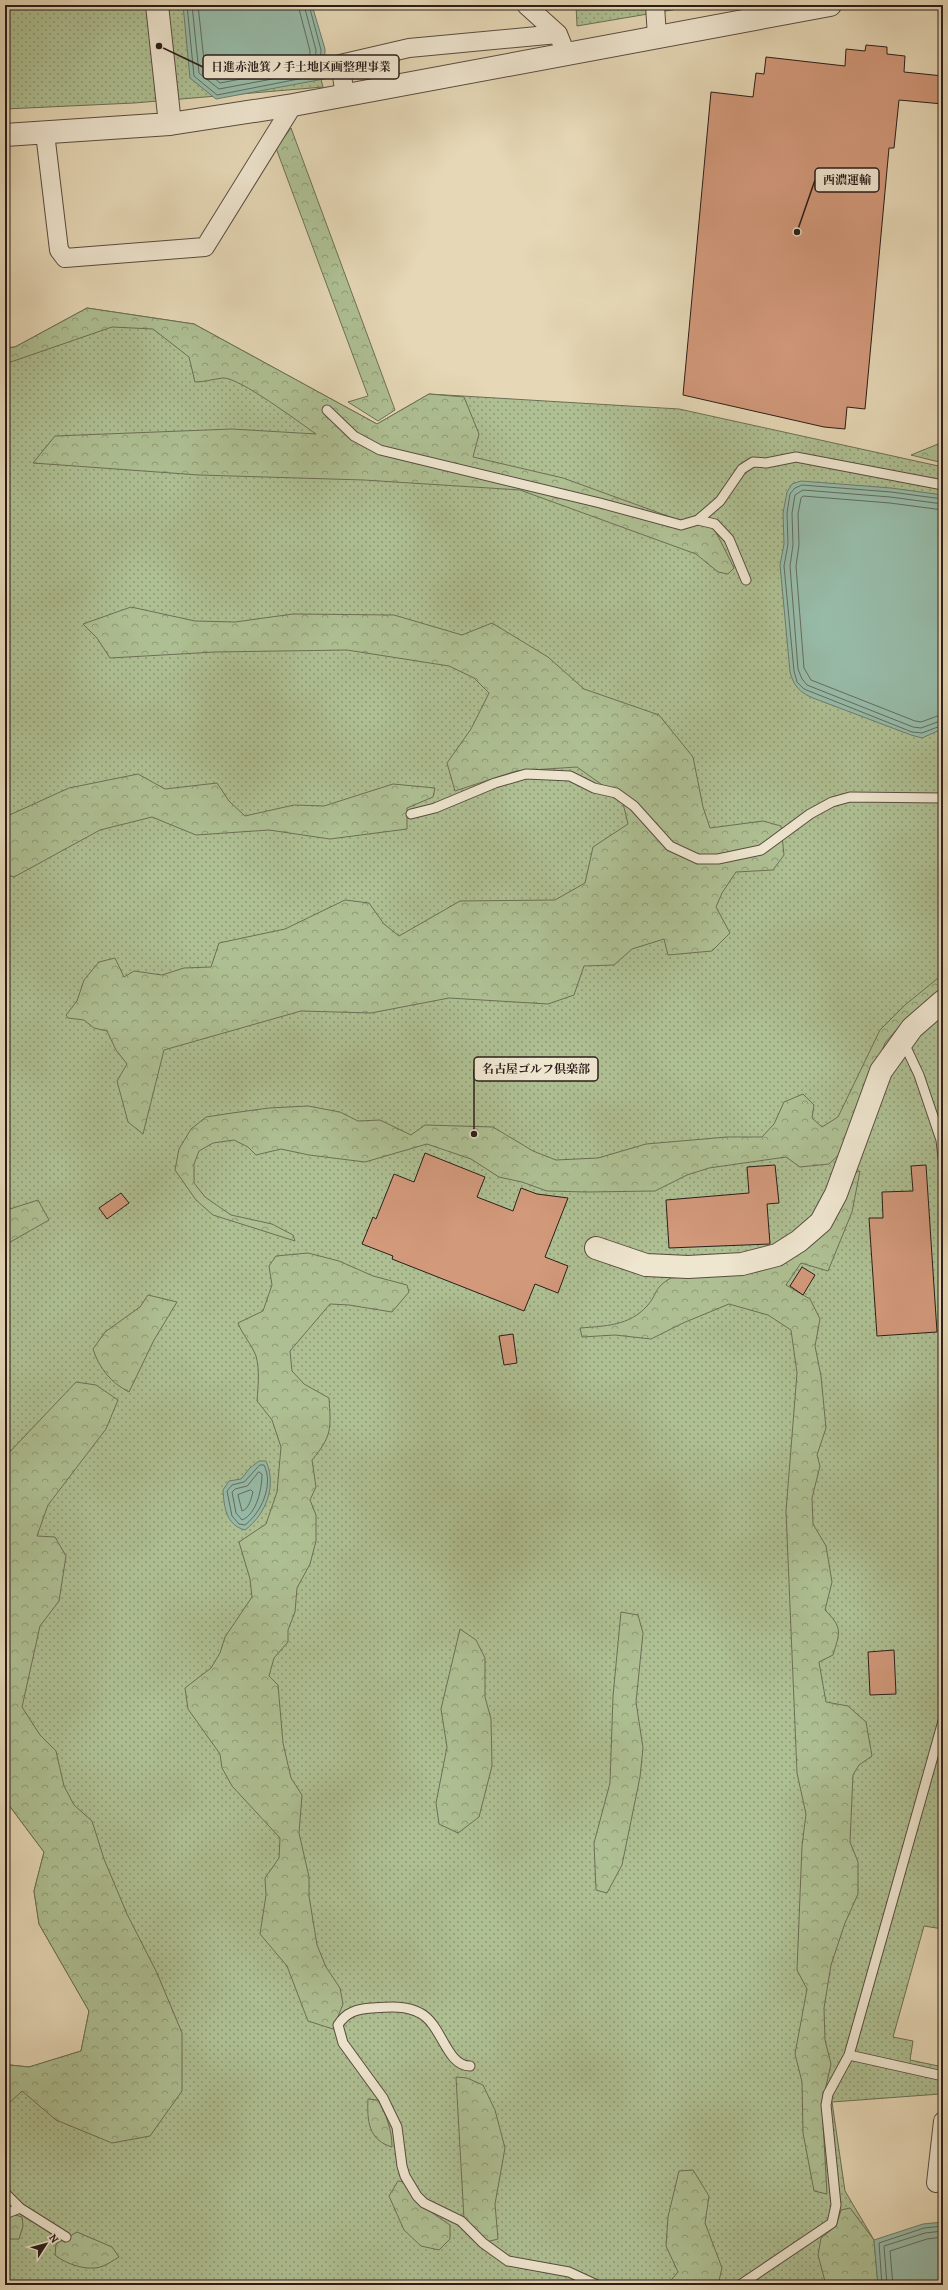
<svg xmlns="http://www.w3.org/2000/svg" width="948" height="2290" font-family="Alegreya,'Noto Serif JP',serif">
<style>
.grass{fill:url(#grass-dots);stroke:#6c6f56}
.forest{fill:url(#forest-crowns);stroke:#6c6f56}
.water{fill:#97bba8;stroke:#6c7c6f}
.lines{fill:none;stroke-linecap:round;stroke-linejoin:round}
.shore{stroke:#616c61;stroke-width:1}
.building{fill:#d2997b;stroke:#2b1e1a}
.service-casing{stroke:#5a4c41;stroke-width:11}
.minor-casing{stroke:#5a4c41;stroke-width:20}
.tertiary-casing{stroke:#5a4c41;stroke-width:24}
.service{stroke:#efe6d0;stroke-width:9}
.minor{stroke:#efe6d0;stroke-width:18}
.tertiary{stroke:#efe6d0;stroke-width:22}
.leader{fill:none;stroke:#2b1e1a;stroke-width:1.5}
.callout-dot{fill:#2b1e1a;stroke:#efe6d0;stroke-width:1.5}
.callout{fill:#efe6d0;stroke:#2b1e1a;stroke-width:1.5}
.callout-label{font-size:12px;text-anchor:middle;font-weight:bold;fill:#2b1e1a}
</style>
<defs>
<pattern id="grass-dots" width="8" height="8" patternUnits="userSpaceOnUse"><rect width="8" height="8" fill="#aec093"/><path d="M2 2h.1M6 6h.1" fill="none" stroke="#8e9b77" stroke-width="1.8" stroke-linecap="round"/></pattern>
<pattern id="forest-crowns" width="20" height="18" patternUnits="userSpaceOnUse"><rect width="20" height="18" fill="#aec093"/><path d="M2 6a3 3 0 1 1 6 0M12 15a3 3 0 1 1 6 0" fill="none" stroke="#8e9b77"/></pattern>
</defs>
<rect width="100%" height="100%" fill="#e6d8b6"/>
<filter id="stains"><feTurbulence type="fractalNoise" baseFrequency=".005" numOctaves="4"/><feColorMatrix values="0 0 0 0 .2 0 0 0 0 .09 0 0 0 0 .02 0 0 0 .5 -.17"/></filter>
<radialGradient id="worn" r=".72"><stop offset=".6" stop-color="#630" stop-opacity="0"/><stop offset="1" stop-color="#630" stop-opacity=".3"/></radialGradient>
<path class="grass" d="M5,5h297l21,82 -189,16 -129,6z
M576,5h125l-124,21z
M87,308l107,16 183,100 52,-30 250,15 264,58v1462l-19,-3 -31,111 20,4 -3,19 33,7 -3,27 -108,8 13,89 29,49 4,45h-873v-217l5,-3 19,2 52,-16 8,-40 -50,-87 -5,-33 10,-39 -39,-52v-1452l10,-1z"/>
<path class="forest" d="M291,128l104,282 -17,11 -30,-19 20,-6 -92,-248z
M87,308l107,16 183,100 52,-30 35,3 15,37 -6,23 90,21 124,45 26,3 21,42 -6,6 -10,-2 -22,-18 -176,-64 -156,-10 -165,-5 -166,-12 22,-27 177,-7 84,5c-16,-11 -77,-57 -93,-56 -10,1 -18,4 -28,4l-6,-25 -36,-28 -41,-2 -107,37v-16l10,-1z
M943,442v21l-32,-8z
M131,607l64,14 40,1 58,-8 101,1 68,20 30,-12 56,34 36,32 75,26 34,42 10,50 7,21 53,-7 18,5 3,29 -11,15 -37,2 -14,21 -6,14 14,26 -18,18 -44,4 -4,-16 -32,10 -18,16 -30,1 -10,29 -26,9 -99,-6 -78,15 -70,-2 -137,39 -21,84 -15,-12 -11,-41 10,-17 -11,-14 -9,-19 -13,-3 -10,-8 -16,-2 -2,-3 11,-14 7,-21 15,-18 16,-4 9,19 10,-6 28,4 22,-7 27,-1 8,-24 66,-14 60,-29 24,3 15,21 15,12 61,-35 95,-1 30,-17 8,-36 35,-23 -6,-25 -45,-32 -61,4 -61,20 -8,-28 24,-34 18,-36 -15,-15 -25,-12 -102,-16 -132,2 -105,6 -13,-20 -14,-14z
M138,774l27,15 52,-6 12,18 16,15 49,-11 30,1 69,-22 42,4 -2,9 -26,11v21l-77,10 -61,-9 -73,5 -44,-18 -52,13 -86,47 -9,-3v-57l64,-29z
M943,974v13l-40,35 -18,21 -40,106 -16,15 -29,3 -14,-10 -77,11 -22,7 -32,16 -68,1 -40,-1 -25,-9 -23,-5 -28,-18 -44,-15 -62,18 -56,-7 -28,-6 -25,6 -8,-8 -14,-7 -21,3 -14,8 -5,13v19l11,14 26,18 41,9 21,11 2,6 -82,-26 -17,-15 -21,-30 4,-21 12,-20 15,-12 26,-4 37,-5 39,-2 32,6 18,9 22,-1 31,15 14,-10 68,2 40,24 23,9 42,-2 48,-14 81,-7h35l12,-13 10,-22 19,-8 11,11 -2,13 10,9 16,-10 42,-87 25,-25z
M860,1171l-8,41 -24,59 -27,-8 -15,22 24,14 10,20 -5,27 6,30 5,52 -9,27 3,11 -8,32 1,26 13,22 6,36 -7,28c18,18 15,22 8,45l-14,7 7,40 22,4 18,16 6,34 -13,9 -6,10 -3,67 8,20v32l-13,29 -14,42 -7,43 1,32 6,24 -9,40 5,90 -13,-3 -11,-58 -1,-51 -7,-28 12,-65 -10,-19 5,-124 4,-32 -9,-41 -11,-262 11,-138 -6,-43 -23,-15 -39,-11 -46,19 -32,16 -36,-4 -33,2 -2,-9c25,-2 49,-2 67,-22 11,-12 6,-18 24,-28l82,-6 29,-11 72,-88z
M5,1178l5,31 28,-9 11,20 -44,25z
M308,1253l31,8 34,15 34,9 2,7 -17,20 -43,-7 -19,-1 -40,47 2,20 12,13 25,14c2,31 3,38 -17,62l4,27 -6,13 6,15v26l-6,23 -13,24 -2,24 -7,18v12l-14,16 -5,18 9,9 5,58 8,35 11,17 -3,38 10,44v19l8,49 9,22 14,21 3,16 -10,25 -25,-8 -21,-55 -27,-32 6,-39 -1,-17 14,-20 1,-20 -48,-52 -10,-18 -2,-14 -32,-45 -3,-21 26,-20 9,-15 5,-16 27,-40 -2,-18 -11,-37 27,-18 11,-32 4,-45 -9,-27 -15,-19c1,-15 3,-30 -1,-45 -4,-11 -14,-22 -18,-33l25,-12 9,-26 -3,-19 7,-10z
M148,1295l29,7 -23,38 -25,52c-18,-9 -30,-24 -36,-43l12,-17 35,-25z
M76,1382l20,3 22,15 -12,29 -58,76 -11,31 18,1 11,19 -7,45 -19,25 -18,81 18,28 16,16 8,35 10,19 18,16 12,38 23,55 30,59 25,60v58l-32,45 -38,7 -56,-23 -34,-29 -17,16v-39l5,-3 19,2 52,-16 8,-40 -50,-87 -5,-33 10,-39 -39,-52v-343z
M621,1612l17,3 5,18 -7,69 7,46 -3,29 -18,88 -15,28 -11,-3 -2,-47 16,-60 3,-87z
M460,1629l16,11 9,18v39l6,22 1,47 -13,51 -21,16 -19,-9 -3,-21 11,-56 -6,-38z
M456,2077l11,1 16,7 12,25 10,38 -10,56 3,35 -12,3 -22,-23z
M368,2099l10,1c8,15 14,29 14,47 -24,-7 -25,-27 -24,-48z
M693,2170l16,26 -4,27 17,45 -4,17h-51l11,-13 -12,-26 2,-29 11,-46z
M398,2181l6,1c13,21 25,29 46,43v14l-11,11 -18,-4 -17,-16 -15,-34z
M850,2208l24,32 4,45h-52l-8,-30 3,-17 15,-12 5,-16z
M5,2212l17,5 1,9 -4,13h-14z
M77,2232l35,15 7,10c-5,3 -11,7 -16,9 -15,6 -37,-2 -48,-11l1,-11z"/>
<path class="water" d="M183,5h129l13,44 -1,30 -108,20 -26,-21z
M801,481l90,7 52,7 -1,234 -20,9 -11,-3 -98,-37c-14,-6 -19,-12 -23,-26l-10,-107 4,-21 -1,-31 4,-21 5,-8z
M259,1461h7c11,25 0,53 -21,69 -19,-5 -21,-23 -22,-40l6,-9 12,-2 9,-11z
M943,2222v63h-65l-4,-45 49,-16z"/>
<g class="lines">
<path class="shore" d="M187,5l7,71 23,19 102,-20 2,-25 -12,-45
M192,5l7,68 20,16 96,-18 1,-21 -12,-45
M198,5l7,65 15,13 89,-17 1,-15 -12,-46
M943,499l-52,-7 -89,-7 -7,3 -5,6 -3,19 1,31 -4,22 10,105 3,11 7,7 108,43 10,1 21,-8
M943,504l-53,-7 -87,-7 -8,5 -3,18 1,32 -3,21 8,103 4,10 5,6 106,42 8,1 22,-8
M943,510l-53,-7 -87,-7 -2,2 -3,16 1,31 -3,21 8,102 7,12 104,41 6,1 22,-8
M260,1465h4c10,20 -3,48 -19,60l-6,-1 -7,-8 -5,-25 5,-6 12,-3z
M259,1472l3,2c0,14 -5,40 -20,46l-6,-7 -4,-21 3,-3 12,-3z
M251,1490l2,2c-2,7 -4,17 -11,19l-4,-16z
M882,2285l-3,-42 45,-15 19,-2
M887,2285l-3,-39 41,-13 18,-2
M893,2285l-3,-34 37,-12 16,-2"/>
</g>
<path class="building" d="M866,45l21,2v7l18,2 -1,16 39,4v28l-44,-4 -5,48h-5l-24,261 -18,-2 -2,22 -21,-2 -141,-32 28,-303 42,5 3,-24 8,1 2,-17 79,9 1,-17 19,2z
M425,1153l60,24 -8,20 36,14 8,-23 16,6 31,4 -23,59 23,9 -10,27 -23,-9 -11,27 -132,-52 1,-3 -31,-12 11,-27 3,2 18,-45 20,8z
M775,1165l4,38 -12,1 3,40 -101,4 -3,-48 83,-7 -2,-26z
M926,1165l11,167 -60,4 -8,-118h14l-1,-26 31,-1 -2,-25z
M121,1193l8,10 -22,16 -8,-11z
M802,1267l13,8 -12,20 -13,-9z
M513,1334l4,29 -13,2 -5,-29z
M894,1650l2,44 -26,1 -2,-43z"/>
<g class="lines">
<defs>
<path id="service" d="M327,410l27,26 26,14 220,53 81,22 17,-5 17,4 14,15 17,41
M698,520l22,-19 22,-32 11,-7 13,1 30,-6 147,28
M411,814l24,-6 60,-25 31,-9 44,2 24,12 22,5 18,13 36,40 28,13h20l43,-9 49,-36 22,-12 18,-5 93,1
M903,1041l16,34 22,65 2,18
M849,2055l94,21
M470,2066c-24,0 -28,-42 -50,-53 -14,-8 -33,-6 -48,-5 -15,1 -26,4 -34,17l5,18 40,55 14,29 5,39 3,10 12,20 7,7 37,18 22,22 25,18 61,11 28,13
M5,2193l15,15 46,29
M5,2214l15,-6
M740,2285l92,-62 4,-18 -10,-100 2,-11 21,-39 94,-334"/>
<path id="minor" d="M526,5l32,29
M655,5l2,32
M345,95l-5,-31 69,-16 149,-14 8,20
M45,133l14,117 6,8 140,-11 88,-142
M936,2183l7,-62"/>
<path id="tertiary" d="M157,5l13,119
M5,135l165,-11 123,-19 537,-100
M596,1248l50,17 42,2 54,-3 35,-9 22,-14 22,-19 15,-28 45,-123 31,-43 31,-27"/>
</defs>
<use href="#service" class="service-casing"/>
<use href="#minor" class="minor-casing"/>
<use href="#tertiary" class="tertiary-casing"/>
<use href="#service" class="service"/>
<use href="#minor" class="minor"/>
<use href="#tertiary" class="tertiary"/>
</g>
<path class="leader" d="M159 46L203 67M797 232L815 180M474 1134L474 1069"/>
<g class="callout-dot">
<circle cx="159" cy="46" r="4"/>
<circle cx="797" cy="232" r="4"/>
<circle cx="474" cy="1134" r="4"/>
</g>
<g class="callout">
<rect x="203" y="55" width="196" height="24" rx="4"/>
<rect x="815" y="168" width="64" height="24" rx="4"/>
<rect x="474" y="1057" width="124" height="24" rx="4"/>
</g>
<g class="callout-label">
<text x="301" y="71">日進赤池箕ノ手土地区画整理事業</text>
<text x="847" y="184">西濃運輸</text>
<text x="536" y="1073">名古屋ゴルフ倶楽部</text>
</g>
<rect width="948" height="2290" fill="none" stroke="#e6d8b6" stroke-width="20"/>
<rect x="6" y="6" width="936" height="2278" fill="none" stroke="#2b1e1a" stroke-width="2"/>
<rect x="10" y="10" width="928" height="2270" fill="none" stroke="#2b1e1a"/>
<g transform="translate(46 2244) rotate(54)" stroke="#efe6d0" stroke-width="3" paint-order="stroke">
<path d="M0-3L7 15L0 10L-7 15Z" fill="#2b1e1a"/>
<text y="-6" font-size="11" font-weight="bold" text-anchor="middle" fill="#2b1e1a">N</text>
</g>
<rect width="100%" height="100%" filter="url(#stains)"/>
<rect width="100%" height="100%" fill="url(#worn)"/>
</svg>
